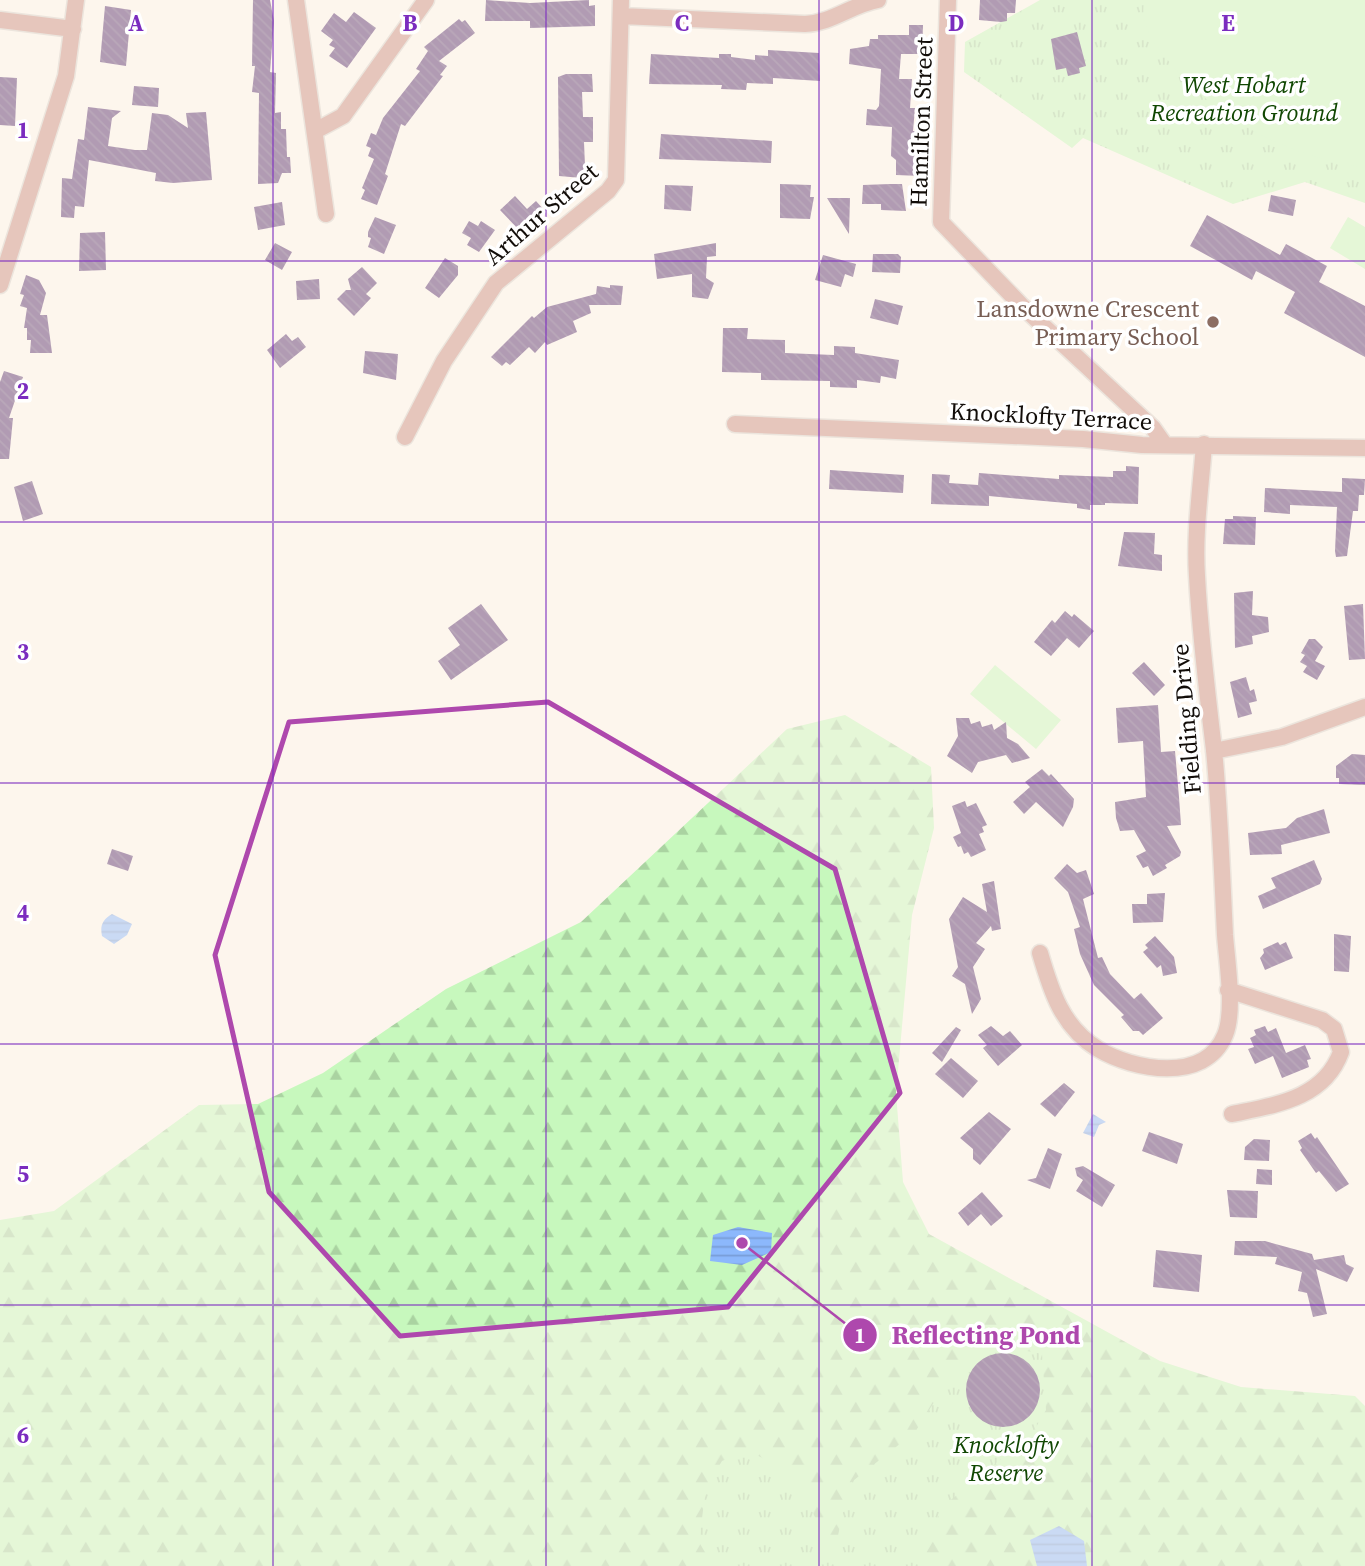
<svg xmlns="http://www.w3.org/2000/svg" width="1365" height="1566" font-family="'Source Serif 4',serif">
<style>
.grass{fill:url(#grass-tufts)}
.forest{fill:url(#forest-firs)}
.pitch{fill:#c7f8bd}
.water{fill:url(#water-rules)}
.building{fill:url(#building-back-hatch)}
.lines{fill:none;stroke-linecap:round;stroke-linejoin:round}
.minor-casing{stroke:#d7d0c9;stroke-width:19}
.minor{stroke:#c98c82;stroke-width:16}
.marked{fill:none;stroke:#ae48ad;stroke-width:5;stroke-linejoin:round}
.grid{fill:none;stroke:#7b2cbf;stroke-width:2;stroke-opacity:0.55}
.education-dot{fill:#8d6e63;stroke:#fff;stroke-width:2.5}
.labels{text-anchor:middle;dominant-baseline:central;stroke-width:7;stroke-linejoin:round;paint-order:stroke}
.park-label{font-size:24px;font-style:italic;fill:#104702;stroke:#fff}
.street-label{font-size:24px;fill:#120d09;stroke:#fff}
.education-label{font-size:24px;fill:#785e54;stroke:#fff;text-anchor:end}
.grid-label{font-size:23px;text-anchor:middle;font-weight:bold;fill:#7b2cbf;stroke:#fff;stroke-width:7;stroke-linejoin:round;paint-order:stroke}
.leader{fill:none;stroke:#ae48ad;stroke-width:2.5}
.callout-dot{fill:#ae48ad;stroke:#fff;stroke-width:2.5}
.mark-label{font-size:21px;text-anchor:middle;font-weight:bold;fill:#fff}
.callout-label{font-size:26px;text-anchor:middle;font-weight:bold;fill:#ae48ad;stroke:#fff;stroke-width:7;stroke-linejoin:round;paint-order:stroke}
</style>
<defs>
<pattern id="grass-tufts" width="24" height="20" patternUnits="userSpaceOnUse" patternTransform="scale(1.75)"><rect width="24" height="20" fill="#c7f8bd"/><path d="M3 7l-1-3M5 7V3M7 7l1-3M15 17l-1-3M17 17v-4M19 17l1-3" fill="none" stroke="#aad3a1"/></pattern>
<pattern id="forest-firs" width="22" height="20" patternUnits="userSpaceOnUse" patternTransform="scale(1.75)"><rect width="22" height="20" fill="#c7f8bd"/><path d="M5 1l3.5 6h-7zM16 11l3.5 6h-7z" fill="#aad3a1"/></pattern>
<pattern id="water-rules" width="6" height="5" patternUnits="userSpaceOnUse" patternTransform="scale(1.75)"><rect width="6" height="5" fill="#8cb8fc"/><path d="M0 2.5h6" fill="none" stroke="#789dd7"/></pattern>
<pattern id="building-back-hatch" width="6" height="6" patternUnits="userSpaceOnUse" patternTransform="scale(1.75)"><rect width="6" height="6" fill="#542e6d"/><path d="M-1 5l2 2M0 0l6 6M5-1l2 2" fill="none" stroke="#68497b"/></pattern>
</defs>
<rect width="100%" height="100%" fill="#fdf5ed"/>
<path class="grass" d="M1040,0h325v203l-60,-21 -72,22 -150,-66 -11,10 -108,-76 1,-30z
M913,1331l194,12 258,223h-754l156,-172z"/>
<path class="forest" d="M845,715l86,52 3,61 -22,87 -16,178 7,89 26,52 231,127 81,26 114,9 10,10v160h-444l10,-39 16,-24 85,-69 14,-24 -4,-56 -54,-11 -25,14 -48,75 -66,52 -16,75 -35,-81 -50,-28 -26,11 -16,26 -7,55 14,24h-713v-346l54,-9 145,-106 59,-1 65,-31 123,-84 135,-67 206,-193z"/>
<path class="pitch" d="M1145,0h220v168c-79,-12 -153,-50 -202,-114 -12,-14 -24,-34 -18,-54z
M1348,217l17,10v42l-35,-21z
M995,665l66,55 -25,29 -66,-55z"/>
<path class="water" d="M112,914l20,10 -5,11 -13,9 -12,-8c-2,-10 0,-16 10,-22z
M1093,1114l13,8 -7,3 -5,12 -11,-4z
M738,1227l34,6 -1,19 -29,13 -32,-4 3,-26z
M1059,1526l25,15 3,25h-50l-7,-26z"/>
<path class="building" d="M253,0h17l4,21 -4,51 6,1 -1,40 6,-1v17h5l1,28h3l1,16h-9l-4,10 -20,1 1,-91 -7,-1 3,-26h-3z
M486,0l44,3 59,-3v6l6,-1v21l-65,2v-7h-45z
M980,0h36l-1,13h-8v8l-6,1 -22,-2z
M105,6l26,4 -5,56 -26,-4z
M354,12l22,16 -29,40 -18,-12 6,-8 -6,-3 4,-5 -12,-9 13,-18 12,9z
M459,19l3,3 3,-2 10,13 -36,28 8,5 -7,9 3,1 -38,50 -4,-2 -16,50 3,2 -11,29 -16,-6 4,-9 -3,-2 12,-29 -6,-3 3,-8 -5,-2 5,-13 5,2 7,-17 37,-47 -4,-2 12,-18 -4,-4z
M909,25h14l-1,29h-21l-2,25h13l-2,29h5l-2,23h6l-2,22 4,1v22l-25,-1v-15l-5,-4 1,-29 -26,-2 1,-16 9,1 3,-4 2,-37 -32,-5 1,-15 19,-3 1,-7h8v-4h31z
M1077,32l9,34 -7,2 1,5 -12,3 -2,-8 -10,2 -5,-31z
M768,50l51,3 1,28 -47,-3v6l-26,-1 -1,7 -25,-1 1,-4 -73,-1 2,-30 68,4v-4h12v3l24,3v-5l13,1z
M566,74h26l1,18h-11l1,25h10v25h-9l1,24 8,-1v14l-34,-3 -1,-99z
M0,77l17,1 -2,48 -15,-1z
M134,86l25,2 -1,19 -26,-2z
M88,107l33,4 -9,7 -4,28 27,4h12l5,-37 16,2 20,13 -2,-15 20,-1 6,68 -39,3 -18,-2 1,-8 -67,-13 -5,47 -9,-1 -1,12 -13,-1 1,-39 10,1 6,-40 6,1z
M661,134l111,7 -1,22 -112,-4z
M780,184l31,1 -1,12h4l-4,22 -30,-1z
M890,184h12l4,27 -25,-1v-6h-19l1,-19z
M665,185l28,1 -2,25 -27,-2z
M1271,195l25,5 -3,16 -25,-5z
M515,196l12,13 9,-8 9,10 -24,21 -21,-22z
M827,198h23l-1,36z
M282,202l3,23 -27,5 -4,-23z
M1207,215l73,40 6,-11 41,22 -8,16 46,24v51l-81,-44 11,-21 -39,-21 -4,9 -62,-34z
M375,217l21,8 -12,29 -16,-7 3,-9 -3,-1v-5z
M469,221l9,5 3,-5 14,9 -16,22 -12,-7 4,-7 -9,-5z
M105,232l1,38 -27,1 1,-38z
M275,243l17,9 -10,18 -17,-10z
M716,243v13l-9,1 -1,21 8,5 -6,16 -16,-2v-23l-35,5 -3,-25z
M873,254h25l3,3 -1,16 -28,-1z
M823,255l33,9 -3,13 -8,-3 -4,13 -26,-7z
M445,258l13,8v9l-19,23 -14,-10z
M362,267l15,16 -11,11 5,4 -17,18 -17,-17 9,-9h5l-3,-11z
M26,275l13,5 7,13 -6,22h7l5,38h-22l1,-13h-4v-12h-3l3,-20 -7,-2 4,-11 -4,-1z
M319,279l1,20 -23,1 -1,-19z
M610,285l13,1 -2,19h-32l2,8 -18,8 4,11 -30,13 -2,-3 -10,11 -6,-6 -19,18 -4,-3 -4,4 -11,-9 41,-41 2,2 13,-11 49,-13 1,-8 13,2z
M875,299l28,7 -5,19 -28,-7z
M723,328h25l-1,11 38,1v13l49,2v-9l21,1v6l44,7 -3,19 -15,-3 -1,7 -23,-3v8l-27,-1v-6l-69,-1v-7l-39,-1z
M286,334l6,7 6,-4 8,10 -26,21 -13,-18z
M365,351l33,3 -2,26 -33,-7z
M4,371l19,6 -14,41h4l-4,41h-9v-77z
M1126,466l13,1 -1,37 -33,-1v2h-15v5l-13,-2v-4l-88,-8v10l-58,-2 1,-30 18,1 -1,8 29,2 1,-12 80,6v-4l54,2v-6h13z
M830,470l74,5 -1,18 -74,-4z
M1342,478l23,1 -1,16h-5l-1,16h-5l-6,45 -11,1 -1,-6 2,-44 -47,-2v9l-26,-2 1,-24 77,4z
M32,481l11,33 -20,7 -9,-34z
M1233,516l23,1 -1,28 -32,-1 2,-25h8z
M1124,532l31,1 -1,21 8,1v16l-44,-5z
M1253,591l-1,24 16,2 1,15 -17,4 1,8 -18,4 -1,-55z
M481,604l27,36 -57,40 -13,-19 22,-16 -12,-17z
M1363,604l2,55 -16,1 -5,-54z
M1065,611l7,6 2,-3 20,17 -15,17 -12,-10 -16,18 -17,-14 18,-22 3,3z
M1309,639h6l8,8 -8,14 10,5 -8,14 -14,-8 4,-6 -7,-4 5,-7 -4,-2z
M1144,662l21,23 -11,11 -22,-23z
M1246,677l4,14 4,-2 3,12 -8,2 3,11 -14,4 -8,-36z
M1158,705l3,47 14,-1 4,46 2,28 -14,1 14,26 -1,4 -15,9 2,3 -14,8 -5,-10 -5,2 -7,-12 10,-5 -12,-21 -14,1 -4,-13 -1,-16 31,-5 -3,-56 -25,2 -2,-35z
M956,718h13l2,6 9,-3 2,6 10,-3 2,6 12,-8 1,16 11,6 12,14 -18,5 -6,-8 -28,7 -6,11 -25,-17 11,-20z
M1352,754l13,1v30l-26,-1v-6h-3v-12z
M1042,769l7,7 2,-2 23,25 -1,8 -10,20 -27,-25 -12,12 -11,-12 17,-15 -5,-5z
M965,801l2,6 9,-4 11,22 -5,2 2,5 -5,2 7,16 -15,7 -3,-5 -4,2 -3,-8 -3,1 -5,-10 8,-4 -9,-27z
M1324,809l6,24 -49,12 1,9 -32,1 -2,-22 38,-5 11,-10z
M112,849l21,7 -5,15 -21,-7z
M1314,860l8,19 -2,5 -57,25 -5,-13 18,-8 -5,-10z
M1067,864l10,9 9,-3 8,24 -11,5 15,59 4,-1 8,17 24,25 7,-6 22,25 -20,17 -4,-4h-6l-12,-14 3,-2 -30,-30 -14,-31 -6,-25 6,-2 -12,-35 -14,-14z
M994,881l7,48 -9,2 -1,-5 -15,17 9,6 -12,18 8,32 -9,15 -7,-30 -13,-8 6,-9 -9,-48 14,-22 24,15 -5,-28z
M1165,893l-2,29 -30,1 -1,-19h15v-10z
M1334,934l17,2 -2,36 -15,-1z
M1155,936l19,21 3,16 -14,3 -2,-11 -4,3 -14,-16 5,-4 -3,-3z
M1278,942l2,3 6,-3 7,16 -28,12 -5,-12 4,-5 -1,-4z
M991,1026l12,10 7,-5 12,14 -24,21 -15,-18 4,-3 -9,-10z
M1265,1026l3,6 8,-4 10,25 19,-8 6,14 -4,1 2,7 -27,11 -9,-22 -18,8 -7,-15 6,-2 -4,-9 6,-3 -2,-5z
M956,1027l5,3 -19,32 -10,-9z
M951,1058l27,23 -15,17 -28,-24z
M1064,1083l11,9 -20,25 -15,-13z
M989,1112l22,17 -31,36 -7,-6v-10l-13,-11z
M1149,1132l34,12 -6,20 -35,-13z
M1311,1133l4,6 2,-2 32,47 -13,8 -17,-21 -3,2 -16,-23 2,-2 -4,-7z
M1254,1139l16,1 -1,21 -25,-1 1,-13z
M1048,1148l14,6 -12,35 -23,-9 9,-2z
M1083,1166l32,19 -13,22 -26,-16 7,-11 -6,-4 -2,-8z
M1257,1169l15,1v15l-16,-1z
M1227,1190l31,1 -1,27 -27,-1z
M982,1192l21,24 -12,10 -10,-12 -13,12 -10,-13z
M1235,1241h30l47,13 2,6 30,-5 2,9 8,4 -7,14 -31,-13 11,45 -14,3 -6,-24 -9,-2 4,-19 -27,-8 2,-7 -43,-2z
M1156,1250l46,5 -3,37 -46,-5z
M966 1390a37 37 0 1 1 74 0a37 37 0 1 1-74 0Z"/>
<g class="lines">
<defs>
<path id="minor" d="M296,0l30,214
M948,0l-7,222 81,84 131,122 12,17
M621,16l184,8c27,-1 46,-19 73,-24
M0,20l73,9
M315,131l28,-15 83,-116
M0,285l66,-209 10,-76
M735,424l348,15 59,6 223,3
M405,437l39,-76 52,-78 112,-92 8,-11 5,-180
M1214,751l68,-14 83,-30
M1040,953c11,38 22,74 58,96 35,21 107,35 127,-14 10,-24 2,-73 0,-100 -3,-61 -5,-124 -11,-185 -7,-58 -14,-116 -17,-174 -3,-43 4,-89 7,-132
M1228,990l94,30 12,9 7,23c-17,47 -66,53 -109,62"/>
</defs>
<use href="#minor" class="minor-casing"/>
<use href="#minor" class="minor"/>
</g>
<path d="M0 0H1365V1566H0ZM548,702l287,167 65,224 -172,214 -328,29 -131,-144 -54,-237 74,-233z" fill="#fdf5ed" fill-opacity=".55" fill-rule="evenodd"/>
<path class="marked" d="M548,702l287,167 65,224 -172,214 -328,29 -131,-144 -54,-237 74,-233z"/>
<path class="grid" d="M273,0v1566M546,0v1566M819,0v1566M1092,0v1566M0,261h1365M0,522h1365M0,783h1365M0,1044h1365M0,1305h1365"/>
<circle class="education-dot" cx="1213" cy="322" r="7"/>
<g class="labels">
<g class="park-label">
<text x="1244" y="84">West Hobart<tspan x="1244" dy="28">Recreation Ground</tspan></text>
<text x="1006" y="1444">Knocklofty<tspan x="1006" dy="28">Reserve</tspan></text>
</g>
<g class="street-label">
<text transform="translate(921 122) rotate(-88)">Hamilton Street</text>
<text transform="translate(541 214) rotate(-41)">Arthur Street</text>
<text transform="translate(1051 416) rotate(3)">Knocklofty Terrace</text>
<text transform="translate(1186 719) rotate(-95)">Fielding Drive</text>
</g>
<g class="education-label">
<text x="1199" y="308">Lansdowne Crescent<tspan x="1199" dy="28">Primary School</tspan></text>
</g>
</g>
<g class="grid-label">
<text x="136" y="31">A</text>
<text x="410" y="31">B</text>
<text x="682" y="31">C</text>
<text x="956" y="31">D</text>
<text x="1228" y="31">E</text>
<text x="23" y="138">1</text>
<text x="23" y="399">2</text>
<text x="23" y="660">3</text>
<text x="23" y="921">4</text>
<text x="23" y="1182">5</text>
<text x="23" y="1443">6</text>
</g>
<path class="leader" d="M742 1243L860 1335"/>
<g class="callout-dot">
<circle cx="742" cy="1243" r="7"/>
<circle cx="860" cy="1335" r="18"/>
</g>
<g class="mark-label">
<text x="860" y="1343">1</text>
</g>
<g class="callout-label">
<text x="986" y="1344">Reflecting Pond</text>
</g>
</svg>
